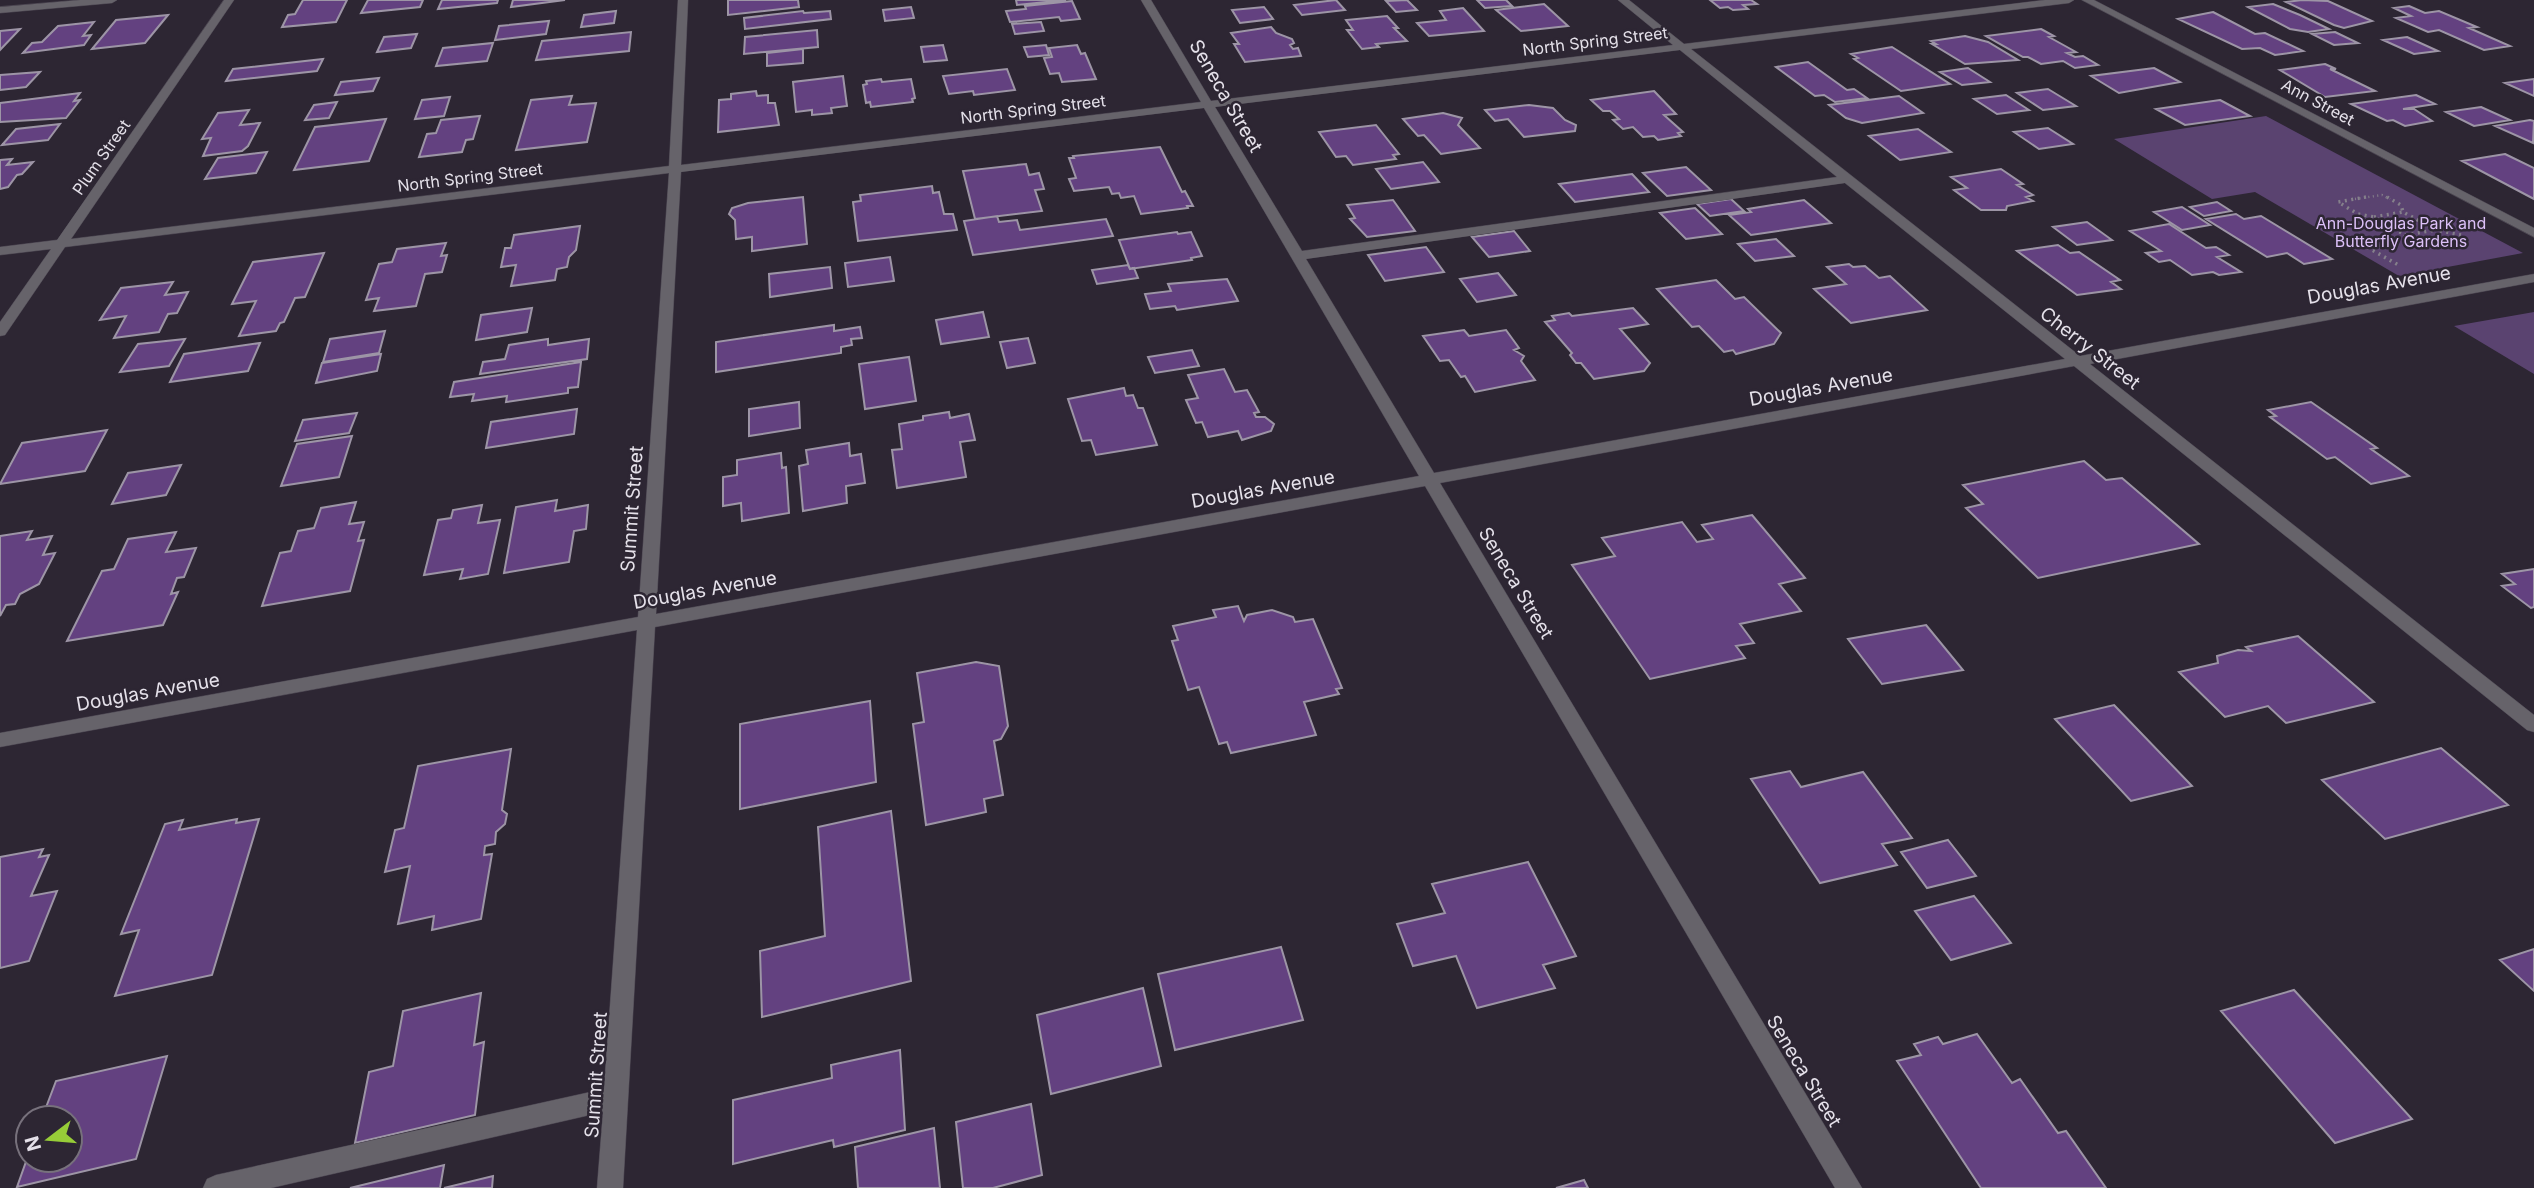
<svg xmlns="http://www.w3.org/2000/svg" width="2534" height="1188" font-family="Inter,sans-serif">
<style>
.green{fill:#5a4370}
.building{fill:#634180;stroke:#9d95a6;stroke-width:2}
.lines{fill:none;stroke-linecap:round;stroke-linejoin:round}
.minor-casing{stroke:#4a4450;stroke-width:1}
.path-far1{stroke:#85808b;stroke-width:2.5;stroke-dasharray:1 3.5;stroke-linecap:butt}
.path{stroke:#85808b;stroke-width:3.5;stroke-dasharray:2 4.5;stroke-linecap:butt}
.minor{fill:#66636a;fill-rule:evenodd}
.labels{text-anchor:middle;dominant-baseline:central;stroke-width:5;stroke-linejoin:round;paint-order:stroke}
.far-street-label{font-size:16px;fill:#e5e1ea;stroke:#2d2633}
.far-park-label{font-size:16px;fill:#dcc0f8;stroke:#2d2633}
.street-label{font-size:19px;fill:#e5e1ea;stroke:#2d2633}
</style>
<rect width="100%" height="100%" fill="#2d2633"/>
<path class="green" d="M2266,116l257,137 -124,23 -144,-84 -43,7 -98,-60z
M2534,312v62l-80,-48z"/>
<path class="building" d="M303,0h44l-11,22 -54,5 6,-12 7,-1z
M368,0h55l-3,7 -59,6z
M442,0h56l-1,3 -59,6z
M513,0h52l-54,7z
M728,0h70l1,7 -71,8z
M1016,0h50l-49,5z
M1336,0l9,10 -43,5 -8,-10z
M1407,0l10,10 -21,2 -10,-11z
M1477,0h29l6,6 -27,2z
M1710,0h41l6,4 -14,1 5,4 -15,1 -5,-3 -8,1z
M2302,0l26,1 44,20 -28,7 -10,-3 -48,-23z
M1072,1l8,18 -19,2 -2,-4 -49,5 -4,-11 20,-2 -1,-3z
M1544,4l24,22 -47,5 -25,-21z
M2273,4l27,11 29,14 -21,3 -18,-3 -42,-22z
M2409,6l16,7 14,-2 38,16 -8,1 41,18 -26,4 -45,-20 -11,2 -32,-14 15,-2 -17,-8z
M911,7l3,11 -29,3 -2,-11z
M1264,7l9,12 -33,4 -8,-13z
M1463,8l21,23 -55,5 -12,-13 29,-3 -6,-9z
M616,11l-2,12 -33,4 3,-12z
M803,11l1,2 26,-2 1,8 -86,10 -1,-11z
M2213,12l42,22 10,-1 38,18 -28,4 -15,-7 -18,1 -64,-30z
M168,15l-23,28 -53,6 24,-29z
M1387,16l11,12h-4l13,13 -31,3 3,3 -17,2 -15,-19h6l-7,-10z
M549,21l-3,13 -51,6 4,-14z
M94,22l-11,14 8,-1 -7,10 -61,8 9,-10 10,-1 16,-16z
M1041,22l3,9 -29,3 -3,-10z
M1271,27l5,6 16,6 2,4 -4,2 3,4 5,-1 3,8 -56,6 -11,-18h5l-8,-11z
M20,29l-20,21v-19z
M2041,29l13,7 -5,1 27,15 -9,1 8,4 8,-1 15,9 -23,3 -12,-7 -22,3 -13,-7h-5l-37,-21z
M817,30l1,17 -74,7 1,-17z
M631,32l-2,19 -93,9 6,-19z
M2335,32l23,11 -24,2 -22,-11z
M417,34l-6,14 -34,4 7,-15z
M1965,36l23,6 30,18 -53,4 -33,-20h4l-5,-3z
M2407,37l31,14 -24,3 -31,-14z
M493,43l-6,18 -51,5 7,-18z
M943,45l4,15 -23,2 -3,-15z
M1046,45l3,10 -21,2 -4,-10z
M1077,45l4,9 4,-1 11,26 -34,3 -3,-9 -9,1 -6,-16 8,-1 -3,-9z
M1892,47l58,37 -49,7 -47,-32 4,-1 -7,-4z
M803,49v14l-36,3v-13z
M323,59l-6,12 -91,10 7,-12z
M1808,62l39,28 7,-1 13,9 -32,4 -11,-7 -9,1 -39,-29z
M2325,64l11,5h-6l45,22 -50,6 -45,-27z
M1968,68l22,14 -28,3 -22,-13z
M2154,68l26,14 -61,11 -28,-17z
M1007,69l8,21 -41,5 -1,-4 -24,3 -6,-18z
M40,72l-14,15 -26,3v-15z
M843,76l4,30 -16,2 1,5 -20,2v-5l-16,2 -3,-30z
M379,78l-6,13 -38,4 6,-13z
M881,79l1,3 29,-3 4,19 -3,1 1,3 -42,5 -1,-5 -4,1 -3,-18 4,-1 -1,-3z
M2534,79v17l-29,-13z
M2048,89l28,17 -33,4 -26,-17z
M756,91l1,5 11,-1v8h7l4,22 -61,7 1,-32 12,-1v-5z
M1654,91l22,23 -12,1 19,17 -5,1 3,3 -23,4 -4,-4 -11,1 -10,-10 -10,2 -10,-9 6,-1 -9,-8h-7l-12,-11z
M80,93l-6,8 6,-1 -14,18 -66,4v-19z
M2006,95l23,15 -32,4 -23,-15z
M2416,95l19,9 -32,5h11l18,12 -27,5 -12,-6 -6,1 -36,-17z
M572,96l-3,9 27,-2 -9,39 -71,8 15,-50z
M1899,96l24,17 -61,10 -16,-5 -17,-13z
M450,97l-6,19 -29,3 7,-19z
M2220,100l30,16 -65,9 -29,-16z
M337,102l-8,16 -24,2 9,-15z
M1529,105l24,3 12,12 11,5 -1,6 -51,6 -16,-18 -13,2 -10,-11z
M2481,107l29,13 -36,6 -28,-14z
M249,110l-9,15 20,-2 -12,23 -6,5 -39,5 8,-18 -9,1 16,-26z
M1443,113l19,5 -4,7 22,23 -39,6 -17,-19 -6,1 -15,-17z
M480,116l-7,23 -7,1 -4,12 -43,5 8,-23 9,-1 5,-13z
M386,119l-17,42 -75,9 21,-43z
M2530,120l4,1 -1,22 -38,-17z
M60,124l-12,16 -46,5 14,-16z
M1376,125l23,29 -6,1 3,4 -43,6 -7,-9 -10,1 -17,-25z
M2048,128l25,16 -34,5 -25,-17z
M1918,129l33,23 -51,8 -31,-24z
M1160,147l22,45 3,-1 8,15h-6l1,2 -47,6 -7,-18 -13,2 -2,-5 -7,1 -3,-7 -35,4 -5,-12 7,-1 -7,-20h5l-1,-2z
M267,152l-11,21 -51,6 13,-21z
M2505,154l29,14v31l-72,-38z
M12,159l-5,6 26,-3 -11,12 -5,1 -9,12 -8,2v-29z
M1423,162l16,20 -48,7 -15,-20z
M1026,164l3,11 10,-2 5,16 -9,1 7,21 -67,8 -12,-48z
M1686,167l25,23 -44,6 -24,-23z
M2001,169l22,15 -6,1 16,10 -7,2 7,4 -26,5 -1,4h-25l-27,-20 13,-2 -16,-11z
M1632,174l17,18 -74,10 -16,-18z
M932,186l1,7 6,-1 5,22h9l4,16 -99,11 -5,-39 8,-1 -1,-6z
M803,197l4,47 -55,7v-14l-16,2 -1,-19 -6,-6 3,-6 16,-5z
M1731,199l13,12 -34,5 -13,-12z
M1393,200l22,31 -48,6 -17,-18 5,-1 -8,-13z
M1804,200l27,23 -80,12 -22,-20 22,-3 -3,-3z
M2217,202l14,9 -27,5 -14,-9z
M2182,207l28,18 -28,5 -28,-18z
M1695,208l27,26 -36,5 -26,-26z
M2236,214l8,5 17,-3 71,43 -28,5 -17,-11 -20,4 -61,-38z
M997,216l2,6 18,-2 3,10 86,-11 7,17 -140,19 -9,-34z
M2087,222l25,18 -35,5 -24,-18z
M2169,224l37,24 10,-1 13,8 -12,2 24,15 -22,3 -6,-3 -21,3 -22,-15 -11,2 -13,-9 15,-2 -31,-20z
M580,226l-4,24 -7,7 -2,10 -10,2 -2,11 -44,6 5,-21 -15,2 4,-19h6l3,-13z
M1514,231l16,20 -41,6 -17,-20z
M1177,232l1,2 13,-2 11,24 -11,2 1,2 -62,9 -11,-29z
M1776,239l18,17 -39,5 -17,-17z
M446,243l-5,13 6,-1 -5,17 -17,2 -9,32 -42,5 5,-13 -13,2 13,-36 13,-2 5,-13z
M2058,245l12,8 9,-1 41,28 -9,2 10,7 -44,6 -60,-44z
M1426,247l18,25 -59,9 -17,-26z
M324,253l-19,44 -10,1 -11,24 -4,1 -4,8 -37,5 17,-35 -24,3 21,-42z
M890,257l4,24 -46,6 -3,-24z
M1849,264l4,3 12,-1 14,12 11,-2 37,34 -76,13 -37,-34 32,-5 -19,-17z
M1128,265l2,4 4,-1 4,10 -41,6 -5,-14z
M830,267l2,21 -62,9 -1,-23z
M1498,273l18,22 -39,7 -17,-23z
M1227,279l11,22 -61,9 -2,-4 -25,3 -5,-15 26,-3 -3,-7z
M1716,280l19,19 9,-2 37,36 -7,11 -38,10 -3,-4 -9,2 -25,-26 -7,1 -35,-38z
M173,282l-8,13 23,-3 -11,21 -9,1 -9,18 -45,6 12,-22 -26,4 21,-32z
M532,308l-5,24 -51,8 5,-25z
M1633,308l15,16 -28,5 30,34 -6,8 -50,8 -13,-16h-5l-6,-8 2,-2 -27,-31 10,-2 -3,-4 17,-3 3,3z
M983,312l6,25 -48,7 -5,-24z
M834,325v6l26,-4 2,11 -11,1 1,6 -11,2v6l-125,19v-30z
M1464,330l5,6 37,-6 13,18 -5,2 10,6 -3,5 14,19 -60,12 -10,-16 -4,1 -12,-17 -9,1 -17,-25z
M385,331l-6,22 -56,9 7,-23z
M1028,338l7,25 -28,5 -7,-26z
M185,339l-16,27 -49,6 18,-28z
M548,339v6l41,-6 -2,20 -107,15 3,-12 22,-3 4,-14z
M260,343l-12,28 -78,11 14,-28z
M1192,350l7,16 -44,7 -7,-16z
M381,354l-4,17 -61,12 6,-20z
M909,357l7,44 -51,8 -6,-45z
M581,362l-3,25 -10,1v5l-62,9 1,-6 -35,5 2,-7 -24,3 4,-15z
M1224,369l11,23 12,-2 12,22 -5,1 2,4h9l9,7 -3,7 -29,9 -4,-9 -30,6 -6,-15 -6,1 -10,-23 12,-2 -10,-23z
M1124,388l2,8 7,-1 5,13h5l14,37 -61,10 -5,-15 -9,1 -14,-42z
M799,402l1,26 -51,8v-27z
M2311,402l66,46 -6,1 38,27 -38,8 -36,-27 -8,2 -57,-42 6,-1 -8,-6z
M577,409l-3,25 -88,14 5,-26z
M949,412l1,6 19,-4 6,26 -15,2 6,35 -69,11 -5,-38 10,-1 -3,-25 24,-4v-4z
M357,413l-8,20 -54,8 8,-21z
M107,430l-22,41 -85,13 22,-41z
M352,436l-13,41 -58,9 16,-42z
M849,443l1,13 11,-2 4,29 -19,3 1,17 -44,8 -4,-45 9,-2 -2,-14z
M781,453l1,15 4,-1 3,46 -47,8 -1,-18 -18,3v-29l14,-2v-15z
M2084,461l22,19 16,-2 77,66 -161,34 -72,-70 17,-4 -20,-19z
M181,465l-15,30 -54,9 16,-31z
M557,500l-2,11 33,-6 -2,24 -12,2 -5,31 -65,11 12,-66z
M356,502l-7,22 15,-2 -6,19 6,-1 -14,51 -88,15 18,-53 11,-2 7,-20 16,-3 7,-20z
M482,505l-4,18 22,-3 -12,54 -28,5 3,-10 -39,6 14,-55 13,-2 2,-8z
M1752,515l53,63 -26,6 22,27 -61,13 14,19 -18,3 9,12 -95,21 -78,-114 43,-9 -13,-18 80,-16 15,20 16,-3 -11,-14z
M32,531l-5,9 25,-4 -9,19 12,-2 -16,31 -19,10 -5,10 -9,1 -6,11v-80z
M176,532l-10,20 30,-4 -12,29 -7,1 -6,16 7,-2 -15,33 -96,16 35,-70 12,-2 14,-30z
M2534,569v38l-3,1 -29,-22 13,-2 -13,-10z
M1238,606l6,15 3,-6 25,-5 21,7 2,5 18,-3 29,69 -6,1 3,5 -35,8 12,33 -85,18 -4,-11 -8,2 -20,-57 -11,3 -16,-49 6,-1 -5,-14 43,-9 -3,-7z
M1926,625l37,45 -81,14 -34,-45z
M2298,636l76,66 -88,21 -18,-17 -43,11 -46,-45 39,-9 -1,-7 21,-6 13,1 -5,-4z
M976,662l23,4 9,60 -7,13 -7,2 9,54 -19,4 2,13 -60,13 -13,-101 11,-2 -7,-49z
M870,701l6,81 -136,27v-85z
M2114,705l78,81 -61,15 -76,-82z
M2441,748l67,57 -123,34 -63,-59z
M511,749l-9,61 5,4 -2,10 -9,8 -1,12 -10,2 -1,9 8,-1 -11,65 -49,11 2,-14 -36,8 12,-58 -25,6 10,-42 9,-2 14,-62z
M1790,771l11,16 62,-15 49,66 -30,6 15,21 -77,18 -69,-104z
M891,811l20,170 -149,36 -2,-66 65,-15 -7,-109z
M237,819l-1,4 23,-4 -47,156 -97,21 24,-66 -18,4 44,-110 18,-4 -4,10z
M1948,840l28,36 -49,12 -26,-36z
M43,849l-4,8 10,-2 -18,41 26,-5 -28,70 -29,7v-111z
M1528,862l48,94 -33,9 12,23 -78,20 -21,-52 -43,10 -16,-42 48,-11 -13,-29z
M1974,896l37,47 -60,17 -36,-49z
M1281,947l22,73 -128,30 -17,-76z
M2534,949v42l-34,-31z
M1143,988l18,78 -110,28 -14,-79z
M2294,990l118,129 -77,24 -114,-132z
M481,993l-7,52 10,-3 -9,73 -120,28 14,-71 24,-6 10,-55z
M1977,1034l35,49 8,-4 38,54 8,-2 40,57h-125l-84,-127 24,-6 -7,-11 24,-7 5,7z
M900,1050l5,80 -71,17 -1,-7 -100,24v-64l99,-22 -1,-13z
M167,1056l-31,103 -119,28 11,-31v4h42v-42h-28l14,-37z
M1031,1104l11,71 -49,13h-30l-7,-66z
M934,1128l6,60h-82l-3,-41z
M444,1165l-4,23h-90z
M493,1176l-1,12h-48z
M1584,1180l4,8h-32z"/>
<g class="lines">
<defs>
<path id="minor" d="M80,0h37l-5,3 -112,10v-6z
M224,0h10l-163,239 598,-73 9,-166h10l-7,165 520,-63 -60,-102h10l60,101 462,-56 -55,-45h11l55,44 361,-44h29l-5,3 -378,46 389,307 454,-82v8l-444,82 444,351v17l-7,-2 -453,-364 -634,117 422,705h-27l-410,-702 -770,141 -32,561h-26l6,-76 -332,76h-68l4,-9 9,-4 388,-86 33,-459 -637,117v-14l638,-116 31,-444 -604,74 -60,88 -5,1v-14l51,-73 -51,6v-8l57,-7zM1680,50l157,127 -535,74 -87,-144zM1204,108l215,368 -763,138 25,-442zM1845,183l220,176 -631,114 -128,-214z
M2082,0h12l440,228v9z"/>
</defs>
<use href="#minor" class="minor-casing"/>
<path class="path-far1" d="M2355,199l27,-4 8,4"/>
<path class="path" d="M2366,197l-28,5 20,12 16,3 31,18v7l-38,5 33,19
M2387,197l14,8 2,7 33,18 25,5
M2374,217l29,-5
M2405,235l31,-5"/>
<use href="#minor" class="minor"/>
</g>
<g class="labels">
<g class="far-street-label">
<text transform="translate(1595 41) rotate(-7)">North Spring Street</text>
<text transform="translate(2318 102) rotate(28)">Ann Street</text>
<text transform="translate(1033 109) rotate(-7)">North Spring Street</text>
<text transform="translate(101 157) rotate(-55)">Plum Street</text>
<text transform="translate(470 177) rotate(-7)">North Spring Street</text>
</g>
<g class="far-park-label">
<text x="2401" y="223">Ann-Douglas Park and<tspan x="2401" dy="18">Butterfly Gardens</tspan></text>
</g>
<g class="street-label">
<text transform="translate(1226 96) rotate(60)">Seneca Street</text>
<text transform="translate(2379 285) rotate(-10)">Douglas Avenue</text>
<text transform="translate(2090 348) rotate(38)">Cherry Street</text>
<text transform="translate(1821 387) rotate(-10)">Douglas Avenue</text>
<text transform="translate(1263 489) rotate(-10)">Douglas Avenue</text>
<text transform="translate(632 509) rotate(-86)">Summit Street</text>
<text transform="translate(1516 583) rotate(59)">Seneca Street</text>
<text transform="translate(705 590) rotate(-10)">Douglas Avenue</text>
<text transform="translate(148 692) rotate(-10)">Douglas Avenue</text>
<text transform="translate(1804 1071) rotate(59)">Seneca Street</text>
<text transform="translate(596 1075) rotate(-86)">Summit Street</text>
</g>
</g>
<g transform="translate(49 1139) rotate(254)"><circle r="33" fill="#2d2633" stroke="#77717c" stroke-width="2"/>
<path d="M0-5L12 26L0 18L-12 26Z" fill="#97cc38"/>
<text y="-10" font-size="19" font-weight="bold" text-anchor="middle" fill="#e5e1ea">N</text>
</g>
</svg>
